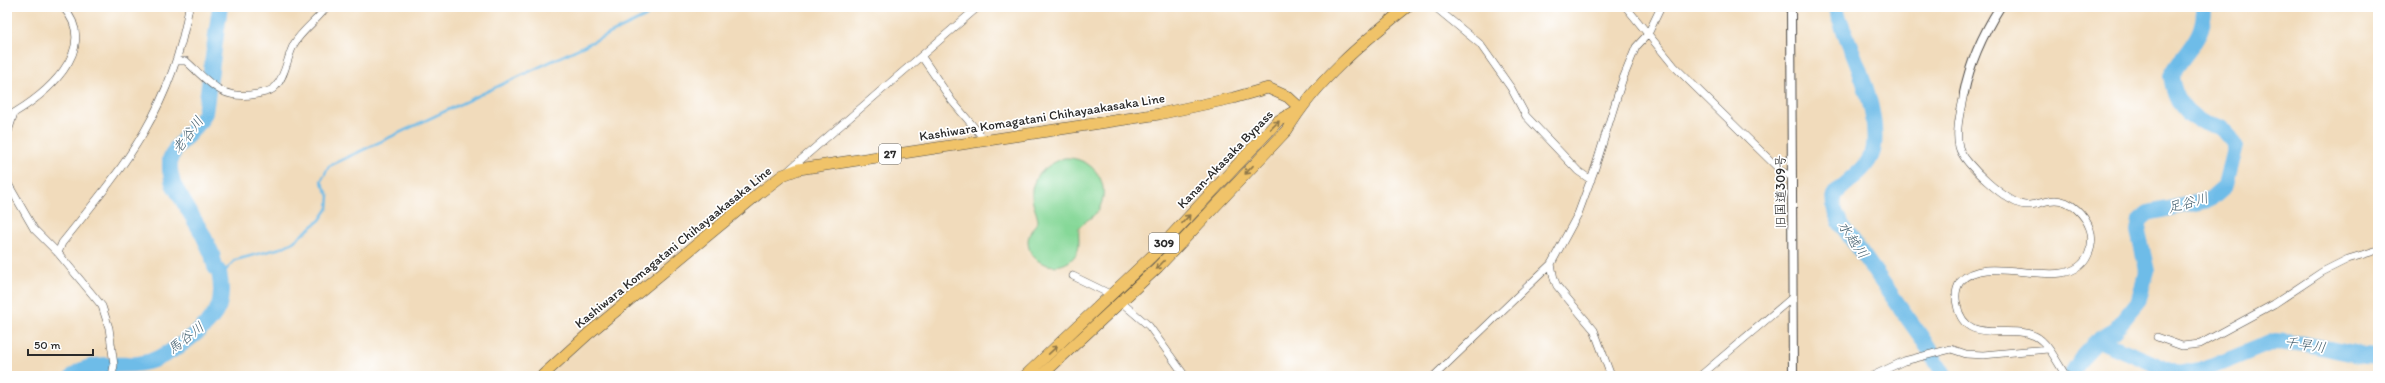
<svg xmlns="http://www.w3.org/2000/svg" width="2385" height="383" font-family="Itim,'Klee One',sans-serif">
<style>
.green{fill:#86d898;stroke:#588262}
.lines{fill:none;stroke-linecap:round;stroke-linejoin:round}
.stream{stroke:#6ebce8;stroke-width:2.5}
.river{stroke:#6ebce8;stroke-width:16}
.minor-casing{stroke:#494541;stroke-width:8}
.tertiary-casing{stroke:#494541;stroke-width:10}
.primary-casing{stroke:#494541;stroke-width:12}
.trunk-casing{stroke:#494541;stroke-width:12}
.minor{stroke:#fff;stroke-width:7}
.tertiary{stroke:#fff;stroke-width:8}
.primary{stroke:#f0c369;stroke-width:11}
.trunk{stroke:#f0c369;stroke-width:11}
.oneway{stroke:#8e774a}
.labels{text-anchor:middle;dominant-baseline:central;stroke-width:3.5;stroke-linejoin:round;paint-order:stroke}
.shield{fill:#fff;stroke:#6b6b6b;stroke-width:1}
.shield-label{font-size:12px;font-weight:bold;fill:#2b2b2b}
.street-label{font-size:13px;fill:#2b2b2b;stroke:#fff}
.water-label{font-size:14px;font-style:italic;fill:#425e6d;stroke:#fff}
</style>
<rect width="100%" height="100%" fill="#fff"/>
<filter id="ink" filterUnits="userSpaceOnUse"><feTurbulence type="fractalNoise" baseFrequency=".025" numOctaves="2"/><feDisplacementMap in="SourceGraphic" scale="8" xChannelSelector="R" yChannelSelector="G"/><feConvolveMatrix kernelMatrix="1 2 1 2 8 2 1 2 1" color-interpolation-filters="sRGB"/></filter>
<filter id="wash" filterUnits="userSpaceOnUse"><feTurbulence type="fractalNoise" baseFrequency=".012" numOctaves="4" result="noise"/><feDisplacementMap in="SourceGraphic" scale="16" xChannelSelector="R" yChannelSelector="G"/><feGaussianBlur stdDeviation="0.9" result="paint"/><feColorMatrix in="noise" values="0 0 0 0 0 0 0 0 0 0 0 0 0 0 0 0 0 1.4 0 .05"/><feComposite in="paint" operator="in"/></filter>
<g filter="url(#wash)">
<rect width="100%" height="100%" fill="#f1dbbb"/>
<path class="green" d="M1064,158c26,-2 48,23 36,49 -7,13 -15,12 -21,21 -1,7 1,15 -1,22 -10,26 -51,18 -50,-10 1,-8 6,-13 10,-19 -1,-9 -6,-16 -6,-25 -2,-19 16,-32 32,-38z"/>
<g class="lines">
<path class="stream" d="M220,277l15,-17 46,-12 12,-6 27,-22 8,-12 1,-12 -8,-15 8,-15 316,-149 13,-10"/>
<path class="river" d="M1835,7c14,41 44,96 39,139 -3,26 -37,39 -40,52 -2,9 3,19 7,26l81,114 23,38
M2098,340l80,34 28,-5 69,-28 30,3 59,12 14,1
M73,376c18,-17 48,-8 70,-13 22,-4 69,-36 76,-58 3,-9 2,-23 0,-33l-4,-5 -3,-13 -10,-21 -29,-49 -3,-14v-11l6,-11 23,-25 6,-10 15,-106
M2070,376l13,-20 15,-16 16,-9 24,-29 9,-31 -9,-40 2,-11 8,-7 61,-13 17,-15 10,-40c-4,-5 -9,-12 -14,-16 -4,-4 -12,-4 -17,-6 -22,-8 -31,-26 -34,-47 14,-26 34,-37 33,-69"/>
</g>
</g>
<g filter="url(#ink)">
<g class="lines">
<defs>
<path id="minor" d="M1435,7l45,37 31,44 15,28 52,55 13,9
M1626,7l48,59 107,105 11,6
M922,57l30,44 32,38
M176,61h10c24,22 36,40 71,33 7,-2 14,-2 19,-8 10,-11 11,-29 18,-42 8,-14 27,-27 32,-37
M1964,93c-3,17 -9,37 -5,54 4,16 49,57 66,58 10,1 20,-5 30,-5 16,0 30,15 35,29 3,9 2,17 -2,26 -19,43 -101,-6 -128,27 -5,8 -5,15 -3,23 8,42 50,18 78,31 13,6 23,28 31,40
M7,117c36,-20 95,-67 56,-110
M7,135l7,-22
M789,170l189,-163
M7,182l27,47 24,24 44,53 7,22 5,37 -2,11
M58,253l4,-10c63,-78 110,-134 127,-236
M1551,264l3,15 3,7 37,44 17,46
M1073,276l39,19
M1121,302l28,24 36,50
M2157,337l25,9 18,-2 74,-40 48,-32 26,-13 30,-9
M1434,376l117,-112 27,-50 17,-46 27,-87 14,-34 12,-13 13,-27
M1700,376l93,-79
M1872,376l32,-15 47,-12 15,5 17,1 65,-6"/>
<path id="tertiary" d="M1791,7l2,369
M1964,93c6,-31 19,-59 36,-86"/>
<path id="primary" d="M542,376l46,-42 170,-140 25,-19 16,-6 360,-55 74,-16 35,-10 20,9 12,11"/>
<path id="trunk" d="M1025,376l129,-122 124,-133 20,-12
M1041,376l117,-109 129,-137c29,-49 76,-88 120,-123"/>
</defs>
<use href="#minor" class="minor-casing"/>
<use href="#tertiary" class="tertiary-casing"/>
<use href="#primary" class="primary-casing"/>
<use href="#trunk" class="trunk-casing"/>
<use href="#minor" class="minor"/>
<use href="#tertiary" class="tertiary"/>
<use href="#primary" class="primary"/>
<use href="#trunk" class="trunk"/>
</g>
<defs><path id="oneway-shaft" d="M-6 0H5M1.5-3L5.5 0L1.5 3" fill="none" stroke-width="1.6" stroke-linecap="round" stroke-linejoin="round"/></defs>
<g class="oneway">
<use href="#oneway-shaft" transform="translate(1275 125) rotate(-44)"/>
<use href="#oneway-shaft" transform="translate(1249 170) rotate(133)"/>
<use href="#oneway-shaft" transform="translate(1186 219) rotate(-47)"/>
<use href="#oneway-shaft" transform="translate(1160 265) rotate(134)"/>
<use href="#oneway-shaft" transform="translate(1053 350) rotate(-43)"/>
</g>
</g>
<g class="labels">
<g class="shield">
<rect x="879" y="144" width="22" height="20" rx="3"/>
<rect x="1149" y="233" width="30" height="20" rx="3"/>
</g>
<g class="shield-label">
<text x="890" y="154">27</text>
<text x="1164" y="243">309</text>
</g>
<g class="street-label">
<text transform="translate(1042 117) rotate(-9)">Kashiwara Komagatani Chihayaakasaka Line</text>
<text transform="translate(1225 159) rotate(-46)">Kanan-Akasaka Bypass</text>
<text transform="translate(1780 192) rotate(-90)">旧国道309号</text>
<text transform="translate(673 247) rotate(-39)">Kashiwara Komagatani Chihayaakasaka Line</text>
</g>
<g class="water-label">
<text transform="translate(188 135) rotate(-53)">老谷川</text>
<text transform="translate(2188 203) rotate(-16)">足谷川</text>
<text transform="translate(1853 240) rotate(56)">水越川</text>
<text transform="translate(186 338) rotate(-38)">馬谷川</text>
<text transform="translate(2305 345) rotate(8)">千早川</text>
</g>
</g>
<rect width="2385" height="383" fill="none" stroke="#fff" stroke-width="24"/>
<path d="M28 349v6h65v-6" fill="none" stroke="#2b2b2b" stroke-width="2"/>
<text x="34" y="349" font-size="12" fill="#2b2b2b" stroke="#ffffff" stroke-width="3" paint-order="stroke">50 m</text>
</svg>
